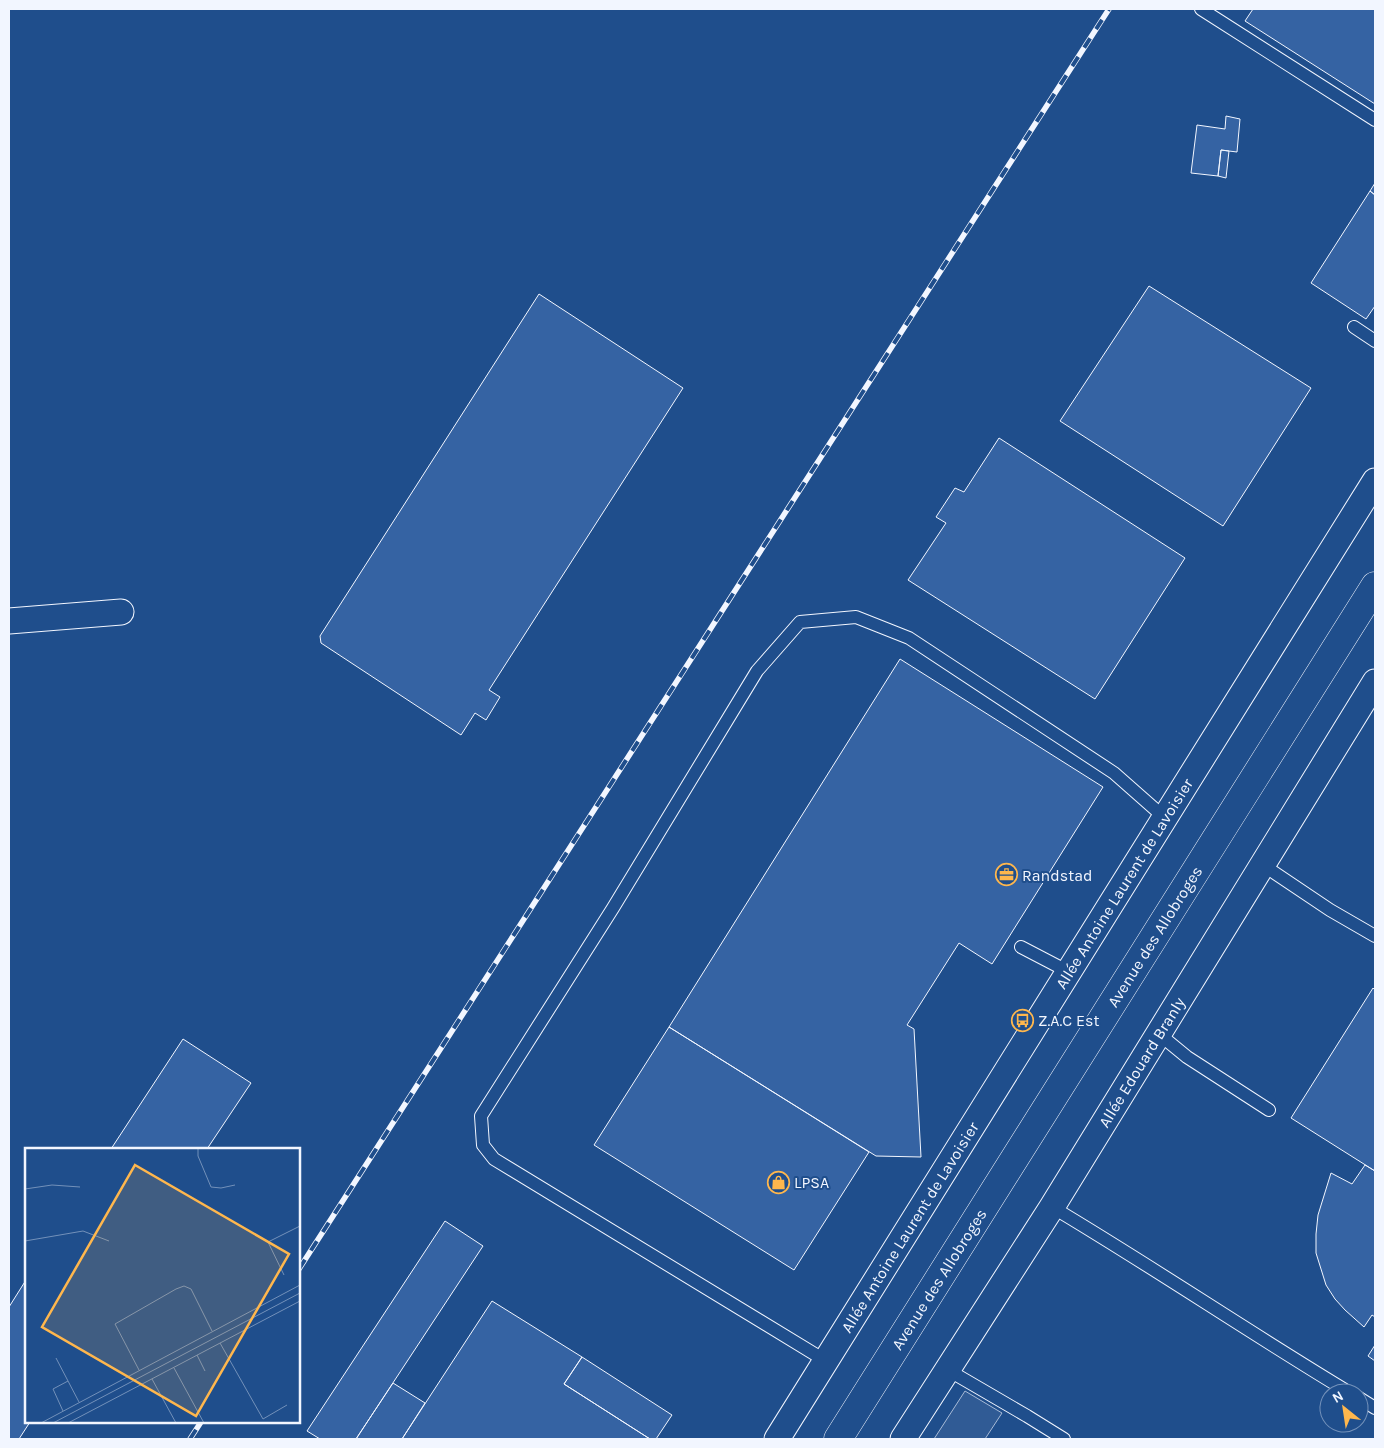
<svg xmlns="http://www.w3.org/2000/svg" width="1384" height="1448" font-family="Karla,sans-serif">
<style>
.parking{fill:#305b95;stroke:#a8bbd7}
.building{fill:#3563a3;stroke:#f2f6ff}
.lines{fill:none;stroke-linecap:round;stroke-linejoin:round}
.lane-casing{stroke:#f2f6ff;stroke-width:14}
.street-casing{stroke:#f2f6ff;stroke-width:27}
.primary-casing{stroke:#f2f6ff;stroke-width:29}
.lane{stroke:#1f4e8c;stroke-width:12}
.street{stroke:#1f4e8c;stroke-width:25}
.primary{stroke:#1f4e8c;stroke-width:28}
.rail-casing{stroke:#f2f6ff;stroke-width:5.5}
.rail{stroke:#1f4e8c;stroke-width:4;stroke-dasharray:11;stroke-linecap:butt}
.labels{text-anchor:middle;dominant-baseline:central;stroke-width:4;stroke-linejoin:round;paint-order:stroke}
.poi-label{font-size:16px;fill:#f2f6ff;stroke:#1f4e8c;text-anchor:start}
.street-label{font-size:16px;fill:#f2f6ff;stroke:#1f4e8c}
.inset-road{fill:none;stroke:#7391ba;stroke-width:1}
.view{fill:#ffb74d;fill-opacity:0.15;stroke:#ffb74d;stroke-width:2.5}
.inset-edge{fill:none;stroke:#f2f6ff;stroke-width:2.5}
</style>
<rect width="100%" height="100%" fill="#1f4e8c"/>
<path class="parking" d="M965,1391l37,22 -17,26h-51z"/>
<path class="building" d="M1253,9h122v95l-130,-83z
M1226,116l14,3 -3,33 -16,-2 -3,26 -27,-3 6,-48 28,4z
M1221,150l8,1 -3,27 -8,-2z
M1375,183v12l-5,-4z
M1370,191l5,4v111l-9,13 -55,-36z
M1149,286l162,102 -88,138 -163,-105z
M539,294l144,94 -194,302 11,7 -14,23 -11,-7 -14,22 -140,-92 -1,-7z
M999,438l186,120 -90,141 -187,-119 38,-57 -10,-6 19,-29 9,4z
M900,659l203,128 -111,177 -33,-21 -52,82 7,4 7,128 -45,-1 -207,-129z
M1373,988l2,2v181l-84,-53z
M669,1027l200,125 -75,118 -200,-125z
M183,1039l68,44 -44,66h-96z
M1365,1165l10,6v146l-3,-2 -8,12 -19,-17 -10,-11 -9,-14 -10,-32v-19l2,-19 13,-42 21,11z
M445,1221l38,25 -127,193h-36l-13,-8z
M26,1280v142h4l-11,17h-10v-132z
M492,1301l90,56 -18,27 86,55h-248z
M1375,1345v16l-7,-5z
M582,1357l90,58 -16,24h-6l-86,-55z
M393,1383l32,20 -23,36h-46z"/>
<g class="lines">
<defs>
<path id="lane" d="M1201,9l174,111
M1354,327l21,14
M1263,865l67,45 45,26
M1021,947l48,25
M1159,1034l28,23 82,53
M1052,1207c101,60 198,126 298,186
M826,1361l-332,-202 -11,-14 -2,-29 132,-208 144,-237 43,-49 56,-5 53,21 205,135 51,45
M948,1370l79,46 37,23
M1359,1398l16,10"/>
<g id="street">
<path d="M9,621l112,-9"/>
<path id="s1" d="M777,1439l598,-958"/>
<path id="s2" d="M903,1439l149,-232 323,-525"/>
</g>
<g id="primary">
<path id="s3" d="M838,1439l537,-853"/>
</g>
</defs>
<use href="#lane" class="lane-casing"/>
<use href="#street" class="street-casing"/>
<use href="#primary" class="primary-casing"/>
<use href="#lane" class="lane"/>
<use href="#street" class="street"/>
<use href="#primary" class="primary"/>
<defs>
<path id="rail" d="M299,1269l810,-1260
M190,1439l11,-17"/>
</defs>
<use href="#rail" class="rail-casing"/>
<use href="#rail" class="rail"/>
</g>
<defs>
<symbol id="office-ring" viewBox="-11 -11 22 22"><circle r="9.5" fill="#1f4e8c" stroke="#ffb74d" stroke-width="1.5"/><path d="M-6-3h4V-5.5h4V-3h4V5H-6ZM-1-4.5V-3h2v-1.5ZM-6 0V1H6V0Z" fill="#ffb74d"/></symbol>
<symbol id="bus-ring" viewBox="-11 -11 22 22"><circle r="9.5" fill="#1f4e8c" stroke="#ffb74d" stroke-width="1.5"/><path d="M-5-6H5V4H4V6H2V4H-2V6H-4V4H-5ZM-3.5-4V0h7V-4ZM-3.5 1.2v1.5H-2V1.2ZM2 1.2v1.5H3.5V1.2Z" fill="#ffb74d"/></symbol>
<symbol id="shop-ring" viewBox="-11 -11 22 22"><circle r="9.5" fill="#1f4e8c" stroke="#ffb74d" stroke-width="1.5"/><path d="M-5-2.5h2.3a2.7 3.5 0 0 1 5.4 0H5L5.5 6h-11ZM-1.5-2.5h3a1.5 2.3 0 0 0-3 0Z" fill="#ffb74d"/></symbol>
</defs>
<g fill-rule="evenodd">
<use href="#office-ring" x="994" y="862" width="25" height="25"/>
<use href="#bus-ring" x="1010" y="1008" width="25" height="25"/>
<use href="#shop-ring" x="766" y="1170" width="25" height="25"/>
</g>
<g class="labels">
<g class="poi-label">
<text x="1022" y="875">Randstad</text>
<text x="1038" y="1020">Z.A.C Est</text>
<text x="794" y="1182">LPSA</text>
</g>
<g class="street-label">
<text stroke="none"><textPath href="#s1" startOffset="655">Allée Antoine Laurent de Lavoisier</textPath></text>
<text stroke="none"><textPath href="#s3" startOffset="594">Avenue des Allobroges</textPath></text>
<text stroke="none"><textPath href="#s2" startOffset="446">Allée Edouard Branly</textPath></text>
<text stroke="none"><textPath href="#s1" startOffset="250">Allée Antoine Laurent de Lavoisier</textPath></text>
<text stroke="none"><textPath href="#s3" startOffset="189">Avenue des Allobroges</textPath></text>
</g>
</g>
<g transform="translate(25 1148)">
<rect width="275" height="275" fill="#1f4e8c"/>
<path class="inset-road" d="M173,0v8l13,31 10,1 14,-3M0,41l27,-4 28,2M0,93l58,-10 26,10M259,127l-16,-33 32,-16M195,195l43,76 24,-14M172,207l8,16M31,210l12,23M149,220l30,55M114,222l-24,-46 61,-35 8,-3 7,3 21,42M127,231l24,44M38,263l-10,-22 15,-8 11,21M16,275l259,-138M28,275l247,-130M43,275l232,-122"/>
<path class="view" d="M110,17l154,89 -93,162 -154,-89z"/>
<rect width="275" height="275" class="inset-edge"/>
</g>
<rect width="1384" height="1448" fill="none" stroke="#f2f6ff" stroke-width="20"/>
<g transform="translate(1344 1408) rotate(330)"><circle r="24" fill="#1f4e8c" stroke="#7391ba"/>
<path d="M0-4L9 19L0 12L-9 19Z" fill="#ffb74d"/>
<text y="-8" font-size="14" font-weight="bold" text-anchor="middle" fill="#f2f6ff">N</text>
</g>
</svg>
